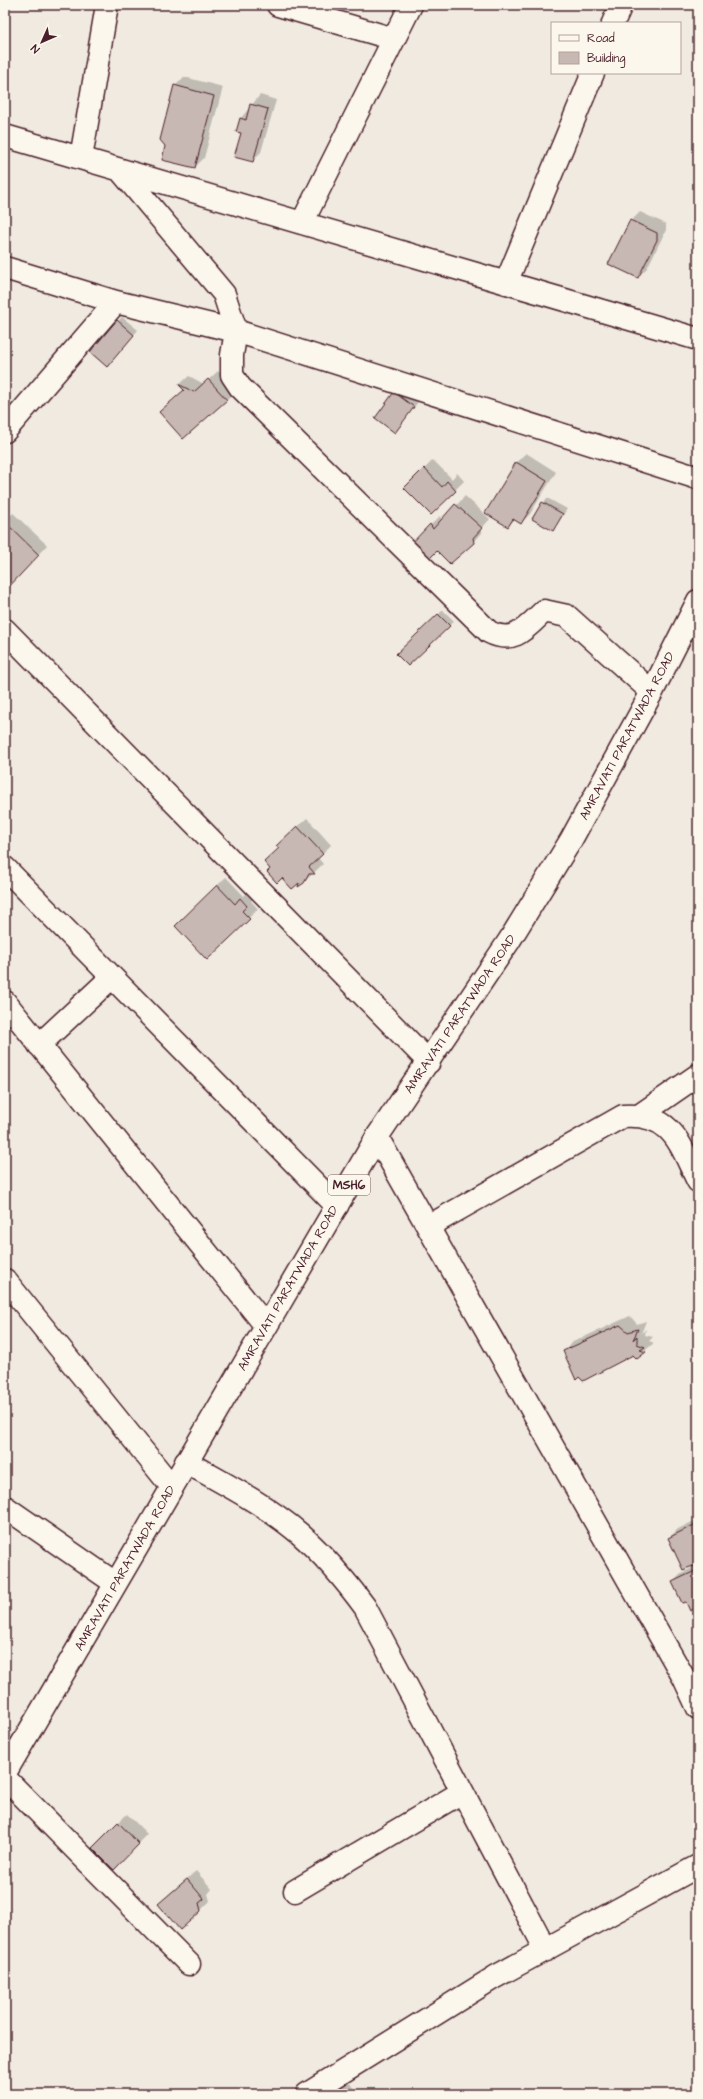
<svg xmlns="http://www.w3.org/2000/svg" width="703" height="2099" font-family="'Architects Daughter',sans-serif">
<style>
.shadow{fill:#0003}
.building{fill:#c8b8b3;stroke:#4a1f2b}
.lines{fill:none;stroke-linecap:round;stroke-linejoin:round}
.street-casing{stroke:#4a1f2b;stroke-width:25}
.primary-casing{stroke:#4a1f2b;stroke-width:25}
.street{stroke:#fbf7ec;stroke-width:22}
.primary{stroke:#fbf7ec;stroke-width:22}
.labels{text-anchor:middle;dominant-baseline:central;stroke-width:3;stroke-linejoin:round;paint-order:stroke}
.shield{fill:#fbf7ec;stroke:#7f6065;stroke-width:1}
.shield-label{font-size:12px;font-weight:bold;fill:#4a1f2b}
.street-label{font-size:13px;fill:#4a1f2b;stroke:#fbf7ec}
</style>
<rect width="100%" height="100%" fill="#f0eae0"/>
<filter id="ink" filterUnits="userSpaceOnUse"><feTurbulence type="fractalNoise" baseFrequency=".025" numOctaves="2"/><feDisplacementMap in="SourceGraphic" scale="8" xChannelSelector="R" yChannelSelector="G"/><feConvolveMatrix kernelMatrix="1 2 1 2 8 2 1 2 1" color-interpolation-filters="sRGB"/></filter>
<g filter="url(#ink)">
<path class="shadow" d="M184,77l39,10 -19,71 -9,9 -20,-81z
M260,95l16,5 -15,52 -9,9 -11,-43z
M640,212l26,12v6l-19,38 -9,9 -7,-56z
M122,317l16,13 -27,31 7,-40z
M218,371l18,20 -53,47 2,-49 -5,-5 9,-8 15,8z
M399,388l19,14 -23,30 -19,-14z
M526,453l30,19 -26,42 -9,9 -6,-4 -7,7 -22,-14 31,-50z
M433,460l19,19 5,-6 7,8 -33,33 -25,-26z
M465,496l25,23 -9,10 1,4 -9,9 -36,8 -25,-6 28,-28 2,5z
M547,498l20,11 -14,21 -20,-12z
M13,513l34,32 -42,45v-69z
M443,610l11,11 -46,44 -10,-11z
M307,818l24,27 -13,13 5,6 -19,18 -22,-5 -10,-8 15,-32z
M226,877l18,19 6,-6 5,7 -4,4 7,8 -51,49 -31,-32z
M630,1316l7,8 9,-3 -5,13 5,-5 -1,6 8,2 -4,4 5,2 -17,14 -4,-3 -69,-3 9,-9z
M698,1519v87l-12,-5 -13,-19 9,-9 16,-8 -29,-27 9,-9z
M5,1620l6,6 -6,7z
M127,1814l20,20 -33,34 -21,-20z
M196,1871l16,18 -4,5 2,7 -10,10 -32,-16z
M345,2076l12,18h-43z"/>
<path class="building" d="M174,85l40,11 -19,72 -33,-8 3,-14 -5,-6z
M250,104l18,5 -15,53 -19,-5 7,-24 -5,-1 4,-14 6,2z
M630,220l27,13v7l-19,38 -30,-14z
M117,320l17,15 -27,32 -17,-15z
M208,379l19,21 -44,39 -24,-27 25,-22 -6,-6 16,8z
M394,392l20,15 -19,26 -20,-15z
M516,462l31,19 -26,43 -8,-5 -5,8 -23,-14z
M424,468l18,19 5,-6 9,10 -25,24 -27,-27z
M542,502l21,12 -10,17 -21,-12z
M455,504l27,24 -9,10 1,5 -24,21 -13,-13 -9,9 -17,-16 19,-20 3,5z
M5,522l34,33 -34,36z
M438,614l12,12 -42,40 -12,-12z
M297,826l26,28 -14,13 6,7h-6l-5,9 -6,4 1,-4 -7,6 -10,-11 -5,5 -10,-11 3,-3 -6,-7 15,-14 -3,-2z
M217,885l18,19 5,-6 7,8 -5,5 8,8 -43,41 -32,-34z
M620,1325l8,7 10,-3 -5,11 4,-4v8l8,3 -5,3 6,2 -9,7 -4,-4 -50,26 -4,-4 -3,3 -13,-29z
M698,1523v43l-8,1 -7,3 -15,-32z
M695,1571l1,5 2,-2v33l-8,4 -4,-9 -4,1 -10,-21z
M118,1822l21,22 -25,26 -22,-22z
M187,1879l17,20 -5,4 2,8 -21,19 -22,-26z
M335,2084l7,10h-22z"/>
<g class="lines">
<defs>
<path id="street" d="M278,5l116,34
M613,23l8,-18
M5,136l693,203
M81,158l26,-153
M120,170l104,124 12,37 -4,24v20l8,12 249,245c25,13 37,-4 55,-21l23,5 85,76
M302,223l109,-218
M5,268l111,34 120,29 462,147
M506,283l87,-210
M5,431l111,-129
M5,630l424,432
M5,868l332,338
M5,1002l261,324
M39,1045l73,-68
M640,1115l58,-40
M377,1137l307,541 14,30
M429,1226l194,-110c50,-3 56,27 75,65
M5,1280l167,207
M186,1462c39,22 80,43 114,72 25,22 45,46 65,73l181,343
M5,1507l110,76
M5,1778l184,186
M295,1891l167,-99
M307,2094l188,-117 203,-111"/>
<path id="primary" d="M5,1773l372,-636 132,-196 62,-101 81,-148 46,-91"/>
</defs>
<use href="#street" class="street-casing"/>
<use href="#primary" class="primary-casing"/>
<use href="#street" class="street"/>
<use href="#primary" class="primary"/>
</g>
</g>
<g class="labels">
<rect class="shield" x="328" y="1175" width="42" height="20" rx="3"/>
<g class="shield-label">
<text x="349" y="1185">MSH6</text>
</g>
<g class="street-label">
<text transform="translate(627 736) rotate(-62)">AMRAVATI PARATWADA ROAD</text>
<text transform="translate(460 1014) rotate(-56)">AMRAVATI PARATWADA ROAD</text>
<text transform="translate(288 1288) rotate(-60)">AMRAVATI PARATWADA ROAD</text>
<text transform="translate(125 1568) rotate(-60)">AMRAVATI PARATWADA ROAD</text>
</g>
</g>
<rect width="703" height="2099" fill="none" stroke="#fbf7ec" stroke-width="20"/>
<rect x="10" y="10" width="683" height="2079" fill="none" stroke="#4a1f2b" stroke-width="1.5" filter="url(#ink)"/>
<rect x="551" y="22" width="130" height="52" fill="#fbf7ec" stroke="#b4a19f"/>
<rect x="559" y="35" width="20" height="6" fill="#fbf7ec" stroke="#b4a19f"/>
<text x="587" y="42" font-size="12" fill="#4a1f2b">Road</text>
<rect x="559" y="52" width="20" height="12" fill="#c8b8b3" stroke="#b4a19f"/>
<text x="587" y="62" font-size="12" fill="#4a1f2b">Building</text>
<g transform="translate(42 42) rotate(225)" stroke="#fbf7ec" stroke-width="3" paint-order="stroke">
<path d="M0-3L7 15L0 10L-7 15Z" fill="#4a1f2b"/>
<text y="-6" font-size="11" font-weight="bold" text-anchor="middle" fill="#4a1f2b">N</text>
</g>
</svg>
